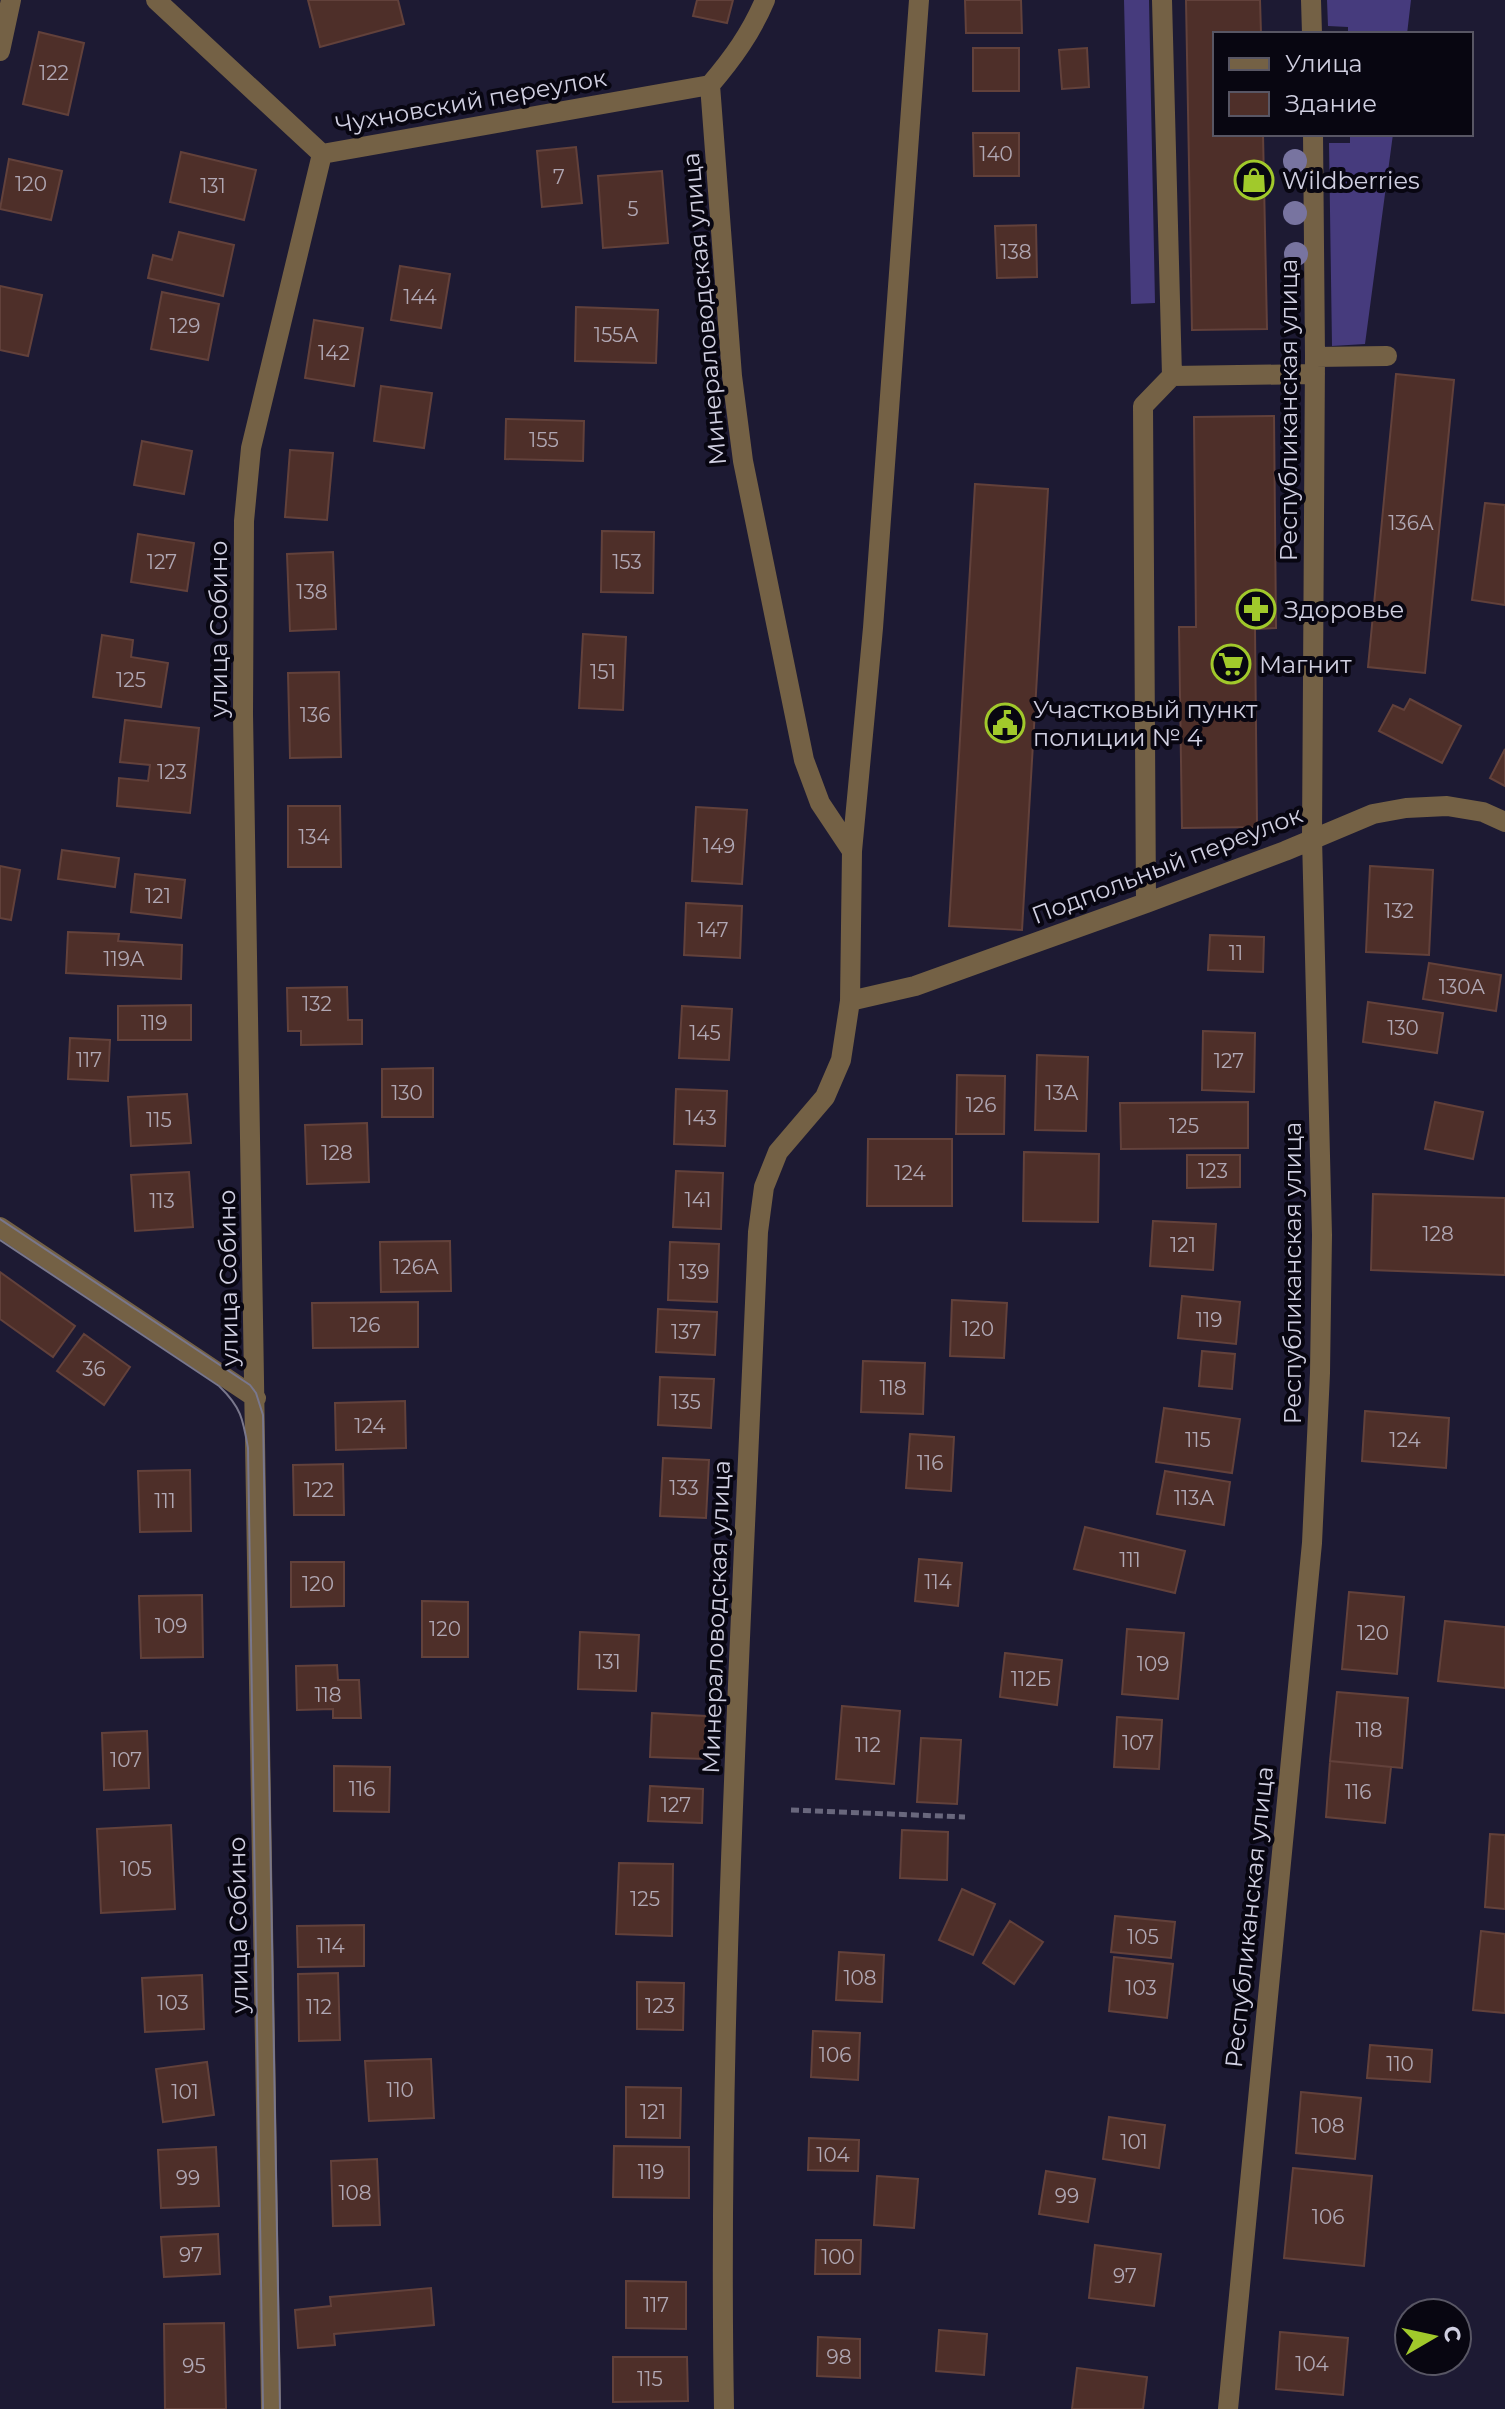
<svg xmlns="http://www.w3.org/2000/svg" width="1505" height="2409" font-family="Montserrat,sans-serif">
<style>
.forest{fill:#463b7d}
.building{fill:#4e2f29;stroke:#62413b;stroke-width:2}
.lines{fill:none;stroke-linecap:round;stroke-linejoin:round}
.path{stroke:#69677d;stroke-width:5;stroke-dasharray:8 4;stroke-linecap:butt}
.minor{stroke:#746145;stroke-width:20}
.tram{stroke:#79778c;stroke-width:2}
.tree{fill:#7874a0}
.labels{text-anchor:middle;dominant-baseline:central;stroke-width:8;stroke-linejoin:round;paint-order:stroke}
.number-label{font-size:20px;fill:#b0a7b3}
.street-label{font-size:24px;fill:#d0cfe1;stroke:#080611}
.poi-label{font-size:24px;fill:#d0cfe1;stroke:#080611;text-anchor:start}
</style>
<rect width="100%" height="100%" fill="#1d1a33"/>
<path class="forest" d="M1124,0h25l6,303 -24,1z
M1327,0h84l-4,34h-59v-7l-20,-1z
M1350,134h43l-28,210 -33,2 -3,-203h21z"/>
<path class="building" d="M308,0h90l6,24 -84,23z
M697,0h36l-6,23 -34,-7z
M965,0h56l1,33h-56z
M1186,0h74l1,34h-46v100h48l4,195 -75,1z
M39,32l45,11 -16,72 -45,-11z
M973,48h46v43h-46z
M1087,48l2,39 -27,2 -3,-39z
M973,133h46v43h-45z
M576,147l6,56 -40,4 -5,-56z
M181,152l75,18 -12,50 -74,-18z
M9,159l53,12 -11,49 -51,-11z
M662,171l6,72 -65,5 -5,-72z
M1036,225l1,52 -40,1 -2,-52z
M179,232l55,13 -11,51 -75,-18 5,-23 19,5z
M400,266l50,8 -9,54 -50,-8z
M0,286l42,9 -14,61 -28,-6z
M162,292l57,12 -11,56 -57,-11z
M576,307l82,3 -2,53 -81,-2z
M314,320l49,8 -9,58 -49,-8z
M1396,374l58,6 -29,293 -57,-6z
M381,386l51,7 -8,55 -50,-7z
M1274,416l2,212 -21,1 2,198 -75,1 -3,-201h17l-2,-210z
M506,419l78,2 -1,40 -78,-2z
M142,441l50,10 -8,43 -50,-9z
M290,450l43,3 -6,67 -42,-3z
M975,484l73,5 -26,441 -73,-4z
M1485,503l20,2v100l-33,-5z
M602,531l52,1 -1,61 -52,-1z
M138,534l56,9 -7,48 -56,-9z
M333,552l3,77 -46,2 -3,-77z
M583,634l43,3 -3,73 -44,-2z
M102,635l31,5 -2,17 37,6 -7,44 -68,-10z
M339,672l2,85 -51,1 -2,-85z
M1410,699l51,27 -19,37 -63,-32 14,-26 11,5z
M125,720l74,8 -9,85 -73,-7 2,-28 29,3 2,-16 -30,-3z
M1505,749v37l-15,-8z
M288,806h52l1,61h-53z
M696,807l51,3 -5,74 -50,-3z
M62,850l57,8 -4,29 -57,-8z
M0,866l20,4 -9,50 -11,-2z
M1370,866l63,4 -4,85 -63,-3z
M135,874l50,6 -4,38 -50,-6z
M686,903l56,3 -2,52 -56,-3z
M68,932l51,2 -1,7 64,4 -1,34 -115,-6z
M1210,935l54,2 -1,35 -55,-2z
M1429,963l72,12 -5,36 -73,-12z
M347,987l1,33h14v24l-61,1v-14h-13l-1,-43z
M1368,1002l75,11 -6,40 -74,-11z
M191,1005v35h-73v-34z
M682,1006l50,3 -3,51 -50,-2z
M1203,1031l52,2 -1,59 -52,-2z
M70,1038l40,2 -2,41 -40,-2z
M1037,1055l51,2 -2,74 -51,-1z
M433,1068v49h-51v-48z
M957,1075l48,1 -1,58h-48z
M676,1089l51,2 -2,55 -51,-2z
M187,1094l4,49 -60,3 -3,-49z
M1248,1102v46l-127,1 -1,-46z
M1435,1102l48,10 -10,47 -48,-10z
M367,1123l2,59 -62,2 -2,-59z
M868,1139h84v67h-85z
M1024,1152l75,2 -1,68 -75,-1z
M1187,1155h53v32l-53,1z
M676,1171l47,2 -2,56 -48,-2z
M189,1172l4,55 -58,4 -4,-56z
M1373,1194l132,4v77l-134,-5z
M1153,1221l63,3 -3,46 -63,-4z
M450,1241l1,50 -70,1 -1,-50z
M670,1242l49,2 -2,58 -49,-2z
M0,1272l75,54 -22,31 -53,-38z
M1182,1296l58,6 -4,42 -58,-6z
M952,1300l55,3 -3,55 -54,-2z
M418,1302v45l-105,1 -1,-45z
M658,1309l59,3 -2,43 -59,-3z
M84,1334l46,33 -26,38 -47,-34z
M1202,1351l33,3 -3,35 -33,-3z
M863,1361l62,2 -2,51 -62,-2z
M660,1377l54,2 -3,49 -53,-3z
M405,1401l1,47 -70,2 -1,-47z
M1164,1408l76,11 -8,54 -76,-11z
M1365,1411l84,7 -3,50 -84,-7z
M910,1434l44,3 -3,54 -45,-3z
M663,1458l46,2 -3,58 -46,-2z
M343,1464l1,51h-50l-1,-50z
M190,1470l1,61 -51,1 -2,-61z
M1165,1471l65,11 -6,43 -67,-11z
M1085,1527l100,24 -10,42 -101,-24z
M919,1559l43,4 -4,43 -43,-5z
M291,1562h53v44l-53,1z
M1349,1592l55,5 -7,77 -55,-5z
M202,1595l1,62 -62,1 -2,-62z
M422,1601l46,1v55h-46z
M1445,1621l60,6v61l-67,-7z
M1127,1629l57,4 -6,66 -56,-5z
M580,1632l59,3 -3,56 -58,-2z
M1005,1653l57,7 -5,45 -57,-8z
M337,1665l1,15h21l2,38h-28v-9l-36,1 -1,-44z
M1337,1692l71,6 -6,70 -72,-7z
M842,1706l58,5 -6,73 -58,-5z
M652,1713l54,3 -2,43 -54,-2z
M1117,1717l45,3 -3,49 -45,-2z
M147,1731l2,57 -45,2 -2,-57z
M921,1738l40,2 -4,64 -40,-2z
M1330,1761l61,6 -6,56 -59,-6z
M334,1766l56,1 -1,45 -55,-1z
M650,1786l53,3 -1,34 -54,-2z
M171,1825l4,84 -74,4 -4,-84z
M902,1830l46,2 -1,48 -47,-2z
M1490,1834l15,1v74l-20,-2z
M619,1863l54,1 -1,72 -56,-2z
M962,1889l33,15 -22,51 -34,-15z
M1115,1916l60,6 -4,36 -60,-6z
M1010,1921l33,21 -29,42 -31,-21z
M364,1925v41l-66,1 -1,-41z
M1481,1931l24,3v79l-32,-3z
M839,1952l45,3 -2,47 -46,-2z
M1114,1957l59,7 -6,54 -58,-7z
M338,1973l2,67 -41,1 -1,-67z
M202,1975l2,54 -59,3 -3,-54z
M637,1982l47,1 -1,47 -46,-1z
M813,2031l47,2 -2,47 -47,-3z
M1370,2045l62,5 -2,32 -63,-4z
M431,2059l3,59 -65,3 -4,-60z
M207,2062l7,53 -51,7 -7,-53z
M626,2087l55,1 -1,50 -54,-1z
M1301,2092l60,6 -6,61 -59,-6z
M1109,2117l56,8 -6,43 -56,-9z
M809,2138l50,2 -1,31 -50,-1z
M614,2146l75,1v51l-76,-1z
M216,2147l3,59 -58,2 -3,-58z
M377,2159l3,66 -47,1 -2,-65z
M1293,2168l79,8 -8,90 -80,-8z
M1046,2171l49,8 -7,43 -49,-8z
M877,2176l41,3 -4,49 -40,-3z
M218,2234l2,40 -56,3 -3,-40z
M816,2240h45l-1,34h-45z
M1095,2245l66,9 -7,52 -65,-8z
M626,2281l60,1v47l-60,-1z
M431,2288l3,37 -100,9 1,11 -37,3 -3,-38 36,-4 -1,-9z
M224,2323l2,86h-61l-1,-85z
M939,2330l48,4 -3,41 -48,-4z
M1280,2332l68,6 -5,57 -67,-6z
M818,2337l42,2v39l-43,-2z
M613,2357h74l1,44 -75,1z
M1077,2368l70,9 -4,32h-71z"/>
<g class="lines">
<path class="path" d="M791,1810l174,7"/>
<path class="minor" d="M156,0l166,154 388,-69
M765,0c-14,33 -32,58 -55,85l22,291 11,85 61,299 16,43 32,48
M1162,0l10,376 143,-2
M1311,0l1,34
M0,51l11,-51
M1315,357l72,-1
M1146,903l-3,-497 29,-30
M850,1001l65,-15 231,-83 139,-52 88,-37 33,-6 41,-2 36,6 22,10
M0,1227l256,171
M271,2409l-28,-1695 1,-193 7,-73 71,-294
M724,2409c-7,-392 18,-785 34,-1177l6,-45 14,-35 47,-55 16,-37 9,-59 2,-150 21,-223 46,-628
M1228,2409l84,-866 8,-170 2,-138 -10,-397 3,-481 -2,-223"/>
<path class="tram" d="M0,1219l250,166 6,8 7,22 17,994
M0,1240l219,146c22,21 24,33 29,62l15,961"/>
</g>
<g class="tree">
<circle cx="1295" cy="161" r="12"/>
<circle cx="1295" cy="213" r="12"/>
<circle cx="1296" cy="254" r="12"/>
</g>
<defs>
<symbol id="shop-ring" viewBox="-11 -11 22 22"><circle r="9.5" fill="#080611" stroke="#a1c92b" stroke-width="1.5"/><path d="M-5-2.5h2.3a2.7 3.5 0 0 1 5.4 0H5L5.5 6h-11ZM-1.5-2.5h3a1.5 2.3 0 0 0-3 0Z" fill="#a1c92b"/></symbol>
<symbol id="pharmacy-ring" viewBox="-11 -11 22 22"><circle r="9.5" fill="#080611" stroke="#a1c92b" stroke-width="1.5"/><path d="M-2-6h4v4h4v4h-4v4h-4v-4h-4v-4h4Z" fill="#a1c92b"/></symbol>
<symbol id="supermarket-ring" viewBox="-11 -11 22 22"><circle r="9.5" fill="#080611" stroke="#a1c92b" stroke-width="1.5"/><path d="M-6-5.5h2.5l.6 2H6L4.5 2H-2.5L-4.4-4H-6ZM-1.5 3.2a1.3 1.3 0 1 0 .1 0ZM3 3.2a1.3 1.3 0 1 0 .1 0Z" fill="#a1c92b"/></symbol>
<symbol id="civic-ring" viewBox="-11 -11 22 22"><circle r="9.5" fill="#080611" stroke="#a1c92b" stroke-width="1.5"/><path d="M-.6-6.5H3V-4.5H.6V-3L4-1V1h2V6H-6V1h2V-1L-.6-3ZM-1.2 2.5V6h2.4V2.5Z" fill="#a1c92b"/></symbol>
</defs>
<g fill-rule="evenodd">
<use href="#shop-ring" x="1232" y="158" width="44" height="44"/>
<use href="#pharmacy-ring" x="1234" y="587" width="44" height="44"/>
<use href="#supermarket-ring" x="1209" y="642" width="44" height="44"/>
<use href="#civic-ring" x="983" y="701" width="44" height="44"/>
</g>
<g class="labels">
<g class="number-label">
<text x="54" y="73">122</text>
<text x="996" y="154">140</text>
<text x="559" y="177">7</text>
<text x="31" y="184">120</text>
<text x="213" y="186">131</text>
<text x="633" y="209">5</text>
<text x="1016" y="252">138</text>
<text x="420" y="297">144</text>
<text x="185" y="326">129</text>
<text x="616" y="335">155А</text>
<text x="334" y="353">142</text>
<text x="544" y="440">155</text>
<text x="1411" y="523">136А</text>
<text x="162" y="562">127</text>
<text x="627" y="562">153</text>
<text x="312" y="592">138</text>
<text x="603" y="672">151</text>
<text x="131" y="680">125</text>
<text x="315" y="715">136</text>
<text x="172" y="772">123</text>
<text x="314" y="837">134</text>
<text x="719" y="846">149</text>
<text x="158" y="896">121</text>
<text x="1399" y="911">132</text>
<text x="713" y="930">147</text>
<text x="1236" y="953">11</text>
<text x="124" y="959">119А</text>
<text x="1462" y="987">130А</text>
<text x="317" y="1004">132</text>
<text x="154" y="1023">119</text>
<text x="1403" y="1028">130</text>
<text x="705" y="1033">145</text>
<text x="89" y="1060">117</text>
<text x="1229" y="1061">127</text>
<text x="407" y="1093">130</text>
<text x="1062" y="1093">13А</text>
<text x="981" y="1105">126</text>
<text x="701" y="1118">143</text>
<text x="159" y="1120">115</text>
<text x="1184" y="1126">125</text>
<text x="337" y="1153">128</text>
<text x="1213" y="1171">123</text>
<text x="910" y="1173">124</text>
<text x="698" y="1200">141</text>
<text x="162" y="1201">113</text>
<text x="1438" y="1234">128</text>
<text x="1183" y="1245">121</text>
<text x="416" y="1267">126А</text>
<text x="694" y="1272">139</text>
<text x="1209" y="1320">119</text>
<text x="365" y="1325">126</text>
<text x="978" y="1329">120</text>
<text x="686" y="1332">137</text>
<text x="94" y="1369">36</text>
<text x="893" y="1388">118</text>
<text x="686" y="1402">135</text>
<text x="370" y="1426">124</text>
<text x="1198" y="1440">115</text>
<text x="1405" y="1440">124</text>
<text x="930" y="1463">116</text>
<text x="684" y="1488">133</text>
<text x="319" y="1490">122</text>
<text x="1194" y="1498">113А</text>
<text x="165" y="1501">111</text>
<text x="1130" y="1560">111</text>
<text x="938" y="1582">114</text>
<text x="318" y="1584">120</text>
<text x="171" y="1626">109</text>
<text x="445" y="1629">120</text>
<text x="1373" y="1633">120</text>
<text x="608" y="1662">131</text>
<text x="1153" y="1664">109</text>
<text x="1031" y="1679">112Б</text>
<text x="328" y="1695">118</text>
<text x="1369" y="1730">118</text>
<text x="1138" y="1743">107</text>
<text x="868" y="1745">112</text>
<text x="126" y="1760">107</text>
<text x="362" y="1789">116</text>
<text x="1358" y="1792">116</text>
<text x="676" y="1805">127</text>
<text x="136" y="1869">105</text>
<text x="645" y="1899">125</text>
<text x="1143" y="1937">105</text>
<text x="331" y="1946">114</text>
<text x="860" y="1978">108</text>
<text x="1141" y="1988">103</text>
<text x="173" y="2003">103</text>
<text x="660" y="2006">123</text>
<text x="319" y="2007">112</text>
<text x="835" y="2055">106</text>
<text x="1400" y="2064">110</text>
<text x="400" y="2090">110</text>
<text x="185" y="2092">101</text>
<text x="653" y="2112">121</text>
<text x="1328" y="2126">108</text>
<text x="1134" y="2142">101</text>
<text x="833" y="2155">104</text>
<text x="651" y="2172">119</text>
<text x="188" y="2178">99</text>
<text x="355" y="2193">108</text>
<text x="1067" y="2196">99</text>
<text x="1328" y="2217">106</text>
<text x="191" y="2255">97</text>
<text x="838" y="2257">100</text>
<text x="1125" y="2276">97</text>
<text x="656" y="2305">117</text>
<text x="839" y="2357">98</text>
<text x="1312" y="2364">104</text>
<text x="194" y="2366">95</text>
<text x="650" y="2379">115</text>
</g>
<g class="street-label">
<text transform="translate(471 101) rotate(-10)">Чухновский переулок</text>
<text transform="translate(704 309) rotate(-95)">Минераловодская улица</text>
<text transform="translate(1288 410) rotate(-90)">Республиканская улица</text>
<text transform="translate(218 629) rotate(-90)">улица Собино</text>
<text transform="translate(1167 865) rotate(-21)">Подпольный переулок</text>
<text transform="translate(1292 1273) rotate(-90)">Республиканская улица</text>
<text transform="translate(228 1278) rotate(-91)">улица Собино</text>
<text transform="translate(716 1617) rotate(-88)">Минераловодская улица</text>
<text transform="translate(1249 1917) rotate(-84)">Республиканская улица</text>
<text transform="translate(238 1925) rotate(-91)">улица Собино</text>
</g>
<g class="poi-label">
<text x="1282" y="180">Wildberries</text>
<text x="1284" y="609">Здоровье</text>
<text x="1259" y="664">Магнит</text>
<text x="1033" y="709">Участковый пункт<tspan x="1033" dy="28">полиции № 4</tspan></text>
</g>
</g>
<rect x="1213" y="32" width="260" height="104" fill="#080611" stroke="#585664" stroke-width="2"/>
<rect x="1229" y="58" width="40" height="12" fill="#746145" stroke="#585664" stroke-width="2"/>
<text x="1285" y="72" font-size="24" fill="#d0cfe1">Улица</text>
<rect x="1229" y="92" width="40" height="24" fill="#4e2f29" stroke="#585664" stroke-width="2"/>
<text x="1285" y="112" font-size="24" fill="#d0cfe1">Здание</text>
<g transform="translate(1433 2337) rotate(81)"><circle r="38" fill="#080611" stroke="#585664" stroke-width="2"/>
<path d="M0-6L14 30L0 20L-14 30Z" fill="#a1c92b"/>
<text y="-12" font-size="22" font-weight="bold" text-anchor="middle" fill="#d0cfe1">С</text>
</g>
</svg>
